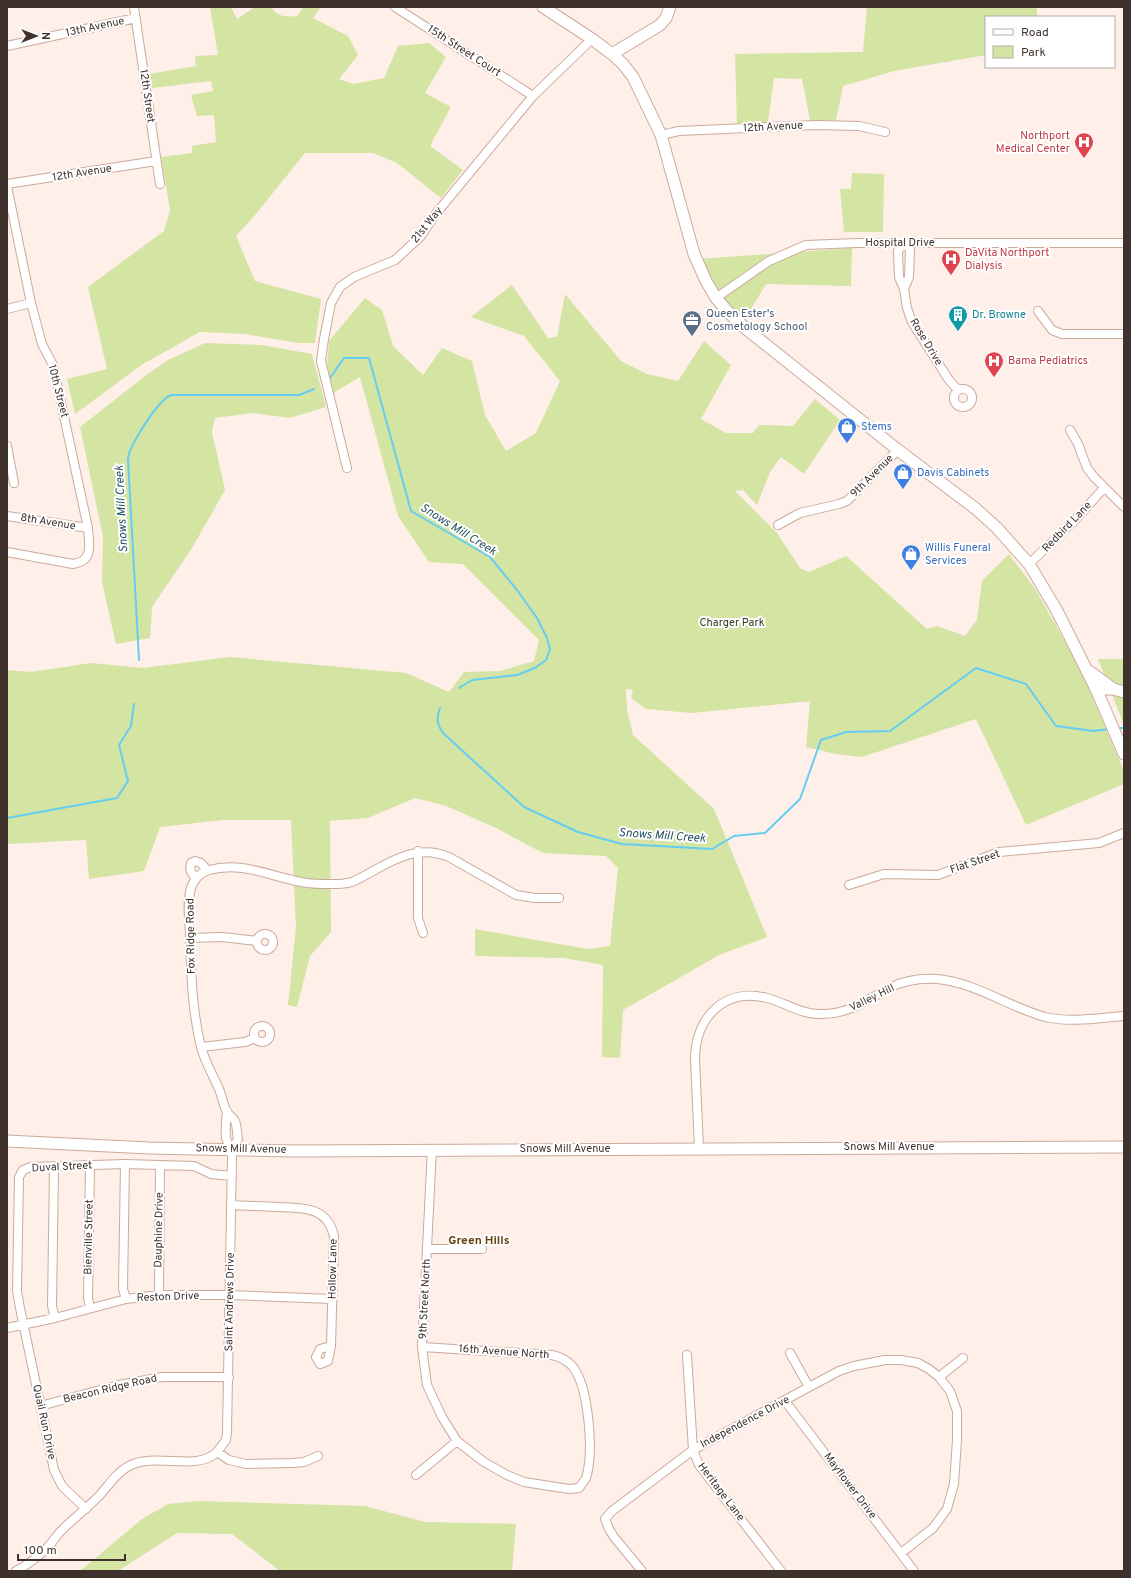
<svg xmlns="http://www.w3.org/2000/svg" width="1131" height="1578" font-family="Overpass,sans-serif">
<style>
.green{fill:#d3e4a3}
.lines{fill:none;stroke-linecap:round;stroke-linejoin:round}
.stream{stroke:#65cdf1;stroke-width:2}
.street-casing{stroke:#ccaa9a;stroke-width:10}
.secondary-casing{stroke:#ccaa9a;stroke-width:13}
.street{stroke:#fff;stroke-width:8}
.secondary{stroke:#fff;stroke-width:11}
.labels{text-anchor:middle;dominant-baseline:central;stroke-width:4;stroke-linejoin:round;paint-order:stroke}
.street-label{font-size:11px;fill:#3f312b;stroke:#fff}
.health-label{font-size:11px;fill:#be3a42;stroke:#fff;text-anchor:start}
.service-label{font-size:11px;fill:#4e5e75;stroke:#fff;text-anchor:start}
.culture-label{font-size:11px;fill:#0d838f;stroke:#fff;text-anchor:start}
.shop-label{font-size:11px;fill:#366cbe;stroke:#fff;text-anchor:start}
.park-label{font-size:11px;fill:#323a17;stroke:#fff}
.water-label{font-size:12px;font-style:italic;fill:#245161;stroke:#fff}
.neighbourhood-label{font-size:12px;font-weight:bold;fill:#64410e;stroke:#fff}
</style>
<rect width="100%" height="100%" fill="#feefe8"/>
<path class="green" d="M210,7h21l6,12 18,-12h16c6,10 15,10 26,9l7,-9h15l1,1 -7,10 35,18 10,19 -19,24 14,5 31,-6 14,-32 31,-3 17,14 -21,36 26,14 -21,39 33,24 -22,28 -44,-35 -24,-10h-68l-50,62 -19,21 19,45 66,18 -6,44h-18l-52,-9 -45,-2 -57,32 -68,50 -8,-35 40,-10 -19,-82 76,-56 6,-21 -9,-53 31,-4v-7l24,-4 -2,-27 -17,1 -6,-21 22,-4 -2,-10 -59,7 -3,-14 47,-8 -1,-10 23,-1z
M867,7h170v10h-51v38l-92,16 -51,15 -7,34h-26l-8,-41 -28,-1 -6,44 -31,2 -2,-70 128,-2z
M852,173l32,1 -1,58h-39l-4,-43h11z
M852,248l-1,38 -85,-2 -22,37 -38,-34 -7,-28z
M512,285l36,53 9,-1 8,-43 56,67 26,13 31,7 26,-40 27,24 -30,54 25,14h27l6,-8 34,1 22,-27 25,21 -36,54 -23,-17 -11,15 -13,33 -14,-15 -8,1 42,42 23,35 9,4 37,-16 81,73 10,-3 28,10 12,-16 5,-39 27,-27 27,36 45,81 43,100v13l-98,41 -50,-106 -114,38 -26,-3 -30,-7 4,-46 -118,12 -46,-4 -15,-11 2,-8 -7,-1 1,21 6,25 81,74 53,128 -48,18 -96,55 -3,48 -18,-1 1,-92 -39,-7 -89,-2v-27l112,20 23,-3 8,-78 -12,-12 -63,-3 -49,-26 -48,-21 -31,-8 -47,20 -38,3 1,111 -21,24 -13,51 -9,-2 8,-78 -5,-107h-68l-63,7 -16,44 -55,8 -3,-39 -79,4v-174l24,2 60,-9 52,5 87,-11 176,16 43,19 15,-20 36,-1 34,-10 5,-21 -76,-76 -34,-2 -31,-46 -38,-139 -27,16 -6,-25 2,-27 36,-43 17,12 11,36 30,29 19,-27 30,13 13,54 21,36 30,-18 24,-52 -36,-45 -53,-19z
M205,343l56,2 51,9 14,53 -36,11 -37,-5 -38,5 -3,14 13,58 -33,58 -40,59 -2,31 -34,6 -14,-62 1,-45 -23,-110 65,-51 23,-16z
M1098,659h26v66z
M198,1501l167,5 60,16 91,2 -4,47h-232l-48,-37 -55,-1 -59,38h-38l62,-52 26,-15z"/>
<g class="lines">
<path class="stream" d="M330,378l14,-20h25l42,153 79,46 27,33 20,28 10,20 3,11 -4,11 -11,8 -18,7 -45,5 -13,8
M139,660l-11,-201c1,-13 30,-59 43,-64h128l15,-6
M440,708c-4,10 -3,16 3,25l81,74 54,25 44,12 90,5 22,-13 31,-3 35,-34 21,-59 25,-8 44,-1 86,-63 50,16 30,42 37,5 16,-2
M1117,728h7
M7,818l110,-20 11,-17 -9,-36 12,-19 3,-22"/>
<defs>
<path id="street" d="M134,7l26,177
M395,7l138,89
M7,46l129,-28
M661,135l18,-4 137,-6 43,1 26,6
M7,184l149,-23
M7,186l24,117 11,41 11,21 35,163c1,17 6,33 -15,36l-66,-12
M904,289l5,-12 1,-27 -6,-7 -6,8 1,26 5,12 3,19 5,14 37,58 9,10
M716,298l53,-37 37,-16 51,-2h267
M7,309l24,-6
M1038,311l14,19 10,4h62
M954 398a9 9 0 1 1 18 0a9 9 0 1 1-18 0Z
M1070,430l8,14 9,24 7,9 30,30
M7,446l7,37
M347,468l-26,-107 3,-22 7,-36 9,-16 14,-10 41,-17 26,-24 13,-20 99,-120 59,-57
M7,516l81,12
M778,525l22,-12 39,-9 8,-3 51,-51
M1029,564l47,-45 28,-31
M418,851v67l5,15
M196,878c-5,-5 -7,-8 -5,-15l4,-2 6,2 6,7
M849,885l35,-11 54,1 61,-23 100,-9 25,-10
M257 942a8 8 0 1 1 16 0a8 8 0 1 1-16 0Z
M190,938l32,-1 35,4
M254 1034a8 8 0 1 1 16 0a8 8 0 1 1-16 0Z
M201,1047l44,-5 10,-4
M699,1148l-4,-88c0,-42 29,-73 72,-62 19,5 35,17 55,16 27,0 45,-14 67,-26 14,-7 32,-10 48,-9 37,3 72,28 108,38 26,6 53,1 79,-1
M232,1149l6,-10c-1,-5 -1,-13 -3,-18 -2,-3 -6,-6 -8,-9 -4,-7 -5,-16 -8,-23 -6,-14 -14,-27 -18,-42 -9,-36 -10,-76 -11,-113 -1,-14 -3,-33 1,-46 2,-8 10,-16 18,-18 39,-11 73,14 113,14 10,0 20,1 30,-2 7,-3 14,-7 21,-11 25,-14 48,-26 76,-14l67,38 19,3h24
M125,1164l-2,125 3,10
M54,1167l-2,139 3,12
M231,1205c16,1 31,1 46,2 26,1 50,-1 57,29l-3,110 -3,15 -8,3 -4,-7 4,-8 11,-3
M427,1249h55
M159,1295l1,-130
M90,1308l-2,-10 2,-133
M7,1328l48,-10 71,-19 33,-4h70l103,4
M422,1347l130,8c9,2 15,5 21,12 16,21 21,86 13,111 -2,3 -4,6 -7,10l-10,1 -45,-7 -17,-7 -23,-13 -27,-21 -15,-24 -15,-32 -5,-38 10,-198
M790,1353l19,34
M687,1355l6,95 6,15 82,106
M939,1377l24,-19
M785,1401l129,170
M40,1406l79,-21 43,-8h67
M217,1452l9,-12 1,-8 5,-275c0,-8 -4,-12 -6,-19 -1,-9 0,-18 1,-27
M416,1475l41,-34
M86,1509l-24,-23 -8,-16 -34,-162 -3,-17 2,-114 4,-7 8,-3 94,-3 69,2 17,8 21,2
M16,1571c11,-6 22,-14 31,-23 5,-5 9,-12 14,-17 12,-12 26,-23 38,-35 9,-10 18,-24 30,-30 27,-14 67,6 88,-14l12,8 17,4 47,-1 11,-1 14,-6
M642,1571l-28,-34 -5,-8 -4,-10 7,-8 81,-61 116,-63 30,-16 15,-5 31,-6h16l17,3 11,6 10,8 11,14 7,20v29l-3,44 -7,25 -14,19 -32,25"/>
<path id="secondary" d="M543,7l49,32 20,15 11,10 10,13 28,58 33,119 12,27 10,17 12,14 17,16 153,122 78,59 21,19 32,36 27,45 41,82 27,63
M612,54l48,-29 6,-7 4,-11
M1089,671l24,18
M1105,689h8l11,3
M7,1141l142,7 145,3 830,-4"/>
</defs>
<use href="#street" class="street-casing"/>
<use href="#secondary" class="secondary-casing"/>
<use href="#street" class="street"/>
<use href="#secondary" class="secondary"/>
</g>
<defs>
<symbol id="hospital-pin" viewBox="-11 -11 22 30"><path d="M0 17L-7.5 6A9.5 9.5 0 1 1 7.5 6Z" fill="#e0444e" stroke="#fff"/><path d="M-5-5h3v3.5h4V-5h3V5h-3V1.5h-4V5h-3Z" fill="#fff"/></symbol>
<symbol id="building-pin" viewBox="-11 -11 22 30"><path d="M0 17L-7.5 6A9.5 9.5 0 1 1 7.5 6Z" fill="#0f9aa8" stroke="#fff"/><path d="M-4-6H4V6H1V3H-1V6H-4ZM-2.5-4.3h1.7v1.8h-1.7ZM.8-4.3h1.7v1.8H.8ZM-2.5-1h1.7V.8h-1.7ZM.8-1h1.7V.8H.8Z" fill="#fff"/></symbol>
<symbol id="office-pin" viewBox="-11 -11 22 30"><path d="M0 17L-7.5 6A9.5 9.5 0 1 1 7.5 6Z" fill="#5c6f8a" stroke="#fff"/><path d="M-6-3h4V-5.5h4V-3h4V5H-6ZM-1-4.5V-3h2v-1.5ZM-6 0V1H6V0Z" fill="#fff"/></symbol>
<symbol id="shop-pin" viewBox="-11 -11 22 30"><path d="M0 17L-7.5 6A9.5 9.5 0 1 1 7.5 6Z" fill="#3f7fe0" stroke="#fff"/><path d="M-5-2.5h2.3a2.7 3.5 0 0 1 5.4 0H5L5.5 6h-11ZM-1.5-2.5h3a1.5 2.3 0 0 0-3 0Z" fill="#fff"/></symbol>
</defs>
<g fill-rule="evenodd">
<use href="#hospital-pin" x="1073" y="131" width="22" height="30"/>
<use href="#hospital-pin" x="940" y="248" width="22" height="30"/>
<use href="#building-pin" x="947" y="304" width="22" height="30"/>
<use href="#office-pin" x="681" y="309" width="22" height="30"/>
<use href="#hospital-pin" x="983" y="350" width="22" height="30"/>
<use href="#shop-pin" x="836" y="416" width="22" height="30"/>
<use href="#shop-pin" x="892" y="462" width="22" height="30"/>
<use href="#shop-pin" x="900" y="543" width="22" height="30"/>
</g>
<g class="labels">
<g class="street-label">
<text transform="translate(95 27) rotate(-12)">13th Avenue</text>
<text transform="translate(464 51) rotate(33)">15th Street Court</text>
<text transform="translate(147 96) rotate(82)">12th Street</text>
<text transform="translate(773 127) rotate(-3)">12th Avenue</text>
<text transform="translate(82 173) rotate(-9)">12th Avenue</text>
<text transform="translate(427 225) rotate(-51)">21st Way</text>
<text x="900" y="243">Hospital Drive</text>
<text transform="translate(926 342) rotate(59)">Rose Drive</text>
<text transform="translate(58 391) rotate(76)">10th Street</text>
<text transform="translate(872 476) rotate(-45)">9th Avenue</text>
<text transform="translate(48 522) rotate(9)">8th Avenue</text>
<text transform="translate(1067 527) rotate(-46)">Redbird Lane</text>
<text transform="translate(975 862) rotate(-19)">Flat Street</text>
<text transform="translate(191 936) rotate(-91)">Fox Ridge Road</text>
<text transform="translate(872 998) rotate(-26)">Valley Hill</text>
<text x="889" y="1147">Snows Mill Avenue</text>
<text transform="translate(241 1149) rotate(1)">Snows Mill Avenue</text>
<text x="565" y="1149">Snows Mill Avenue</text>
<text transform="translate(62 1167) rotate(-3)">Duval Street</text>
<text transform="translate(159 1230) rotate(-89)">Dauphine Drive</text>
<text transform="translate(89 1237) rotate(-89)">Bienville Street</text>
<text transform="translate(333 1269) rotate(-89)">Hollow Lane</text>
<text transform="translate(168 1297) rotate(-2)">Reston Drive</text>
<text transform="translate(425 1299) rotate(-87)">9th Street North</text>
<text transform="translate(230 1302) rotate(-89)">Saint Andrews Drive</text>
<text transform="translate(504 1352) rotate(4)">16th Avenue North</text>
<text transform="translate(110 1389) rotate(-13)">Beacon Ridge Road</text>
<text transform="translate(44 1422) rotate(78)">Quail Run Drive</text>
<text transform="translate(745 1422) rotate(-28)">Independence Drive</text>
<text transform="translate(850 1486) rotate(53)">Mayflower Drive</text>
<text transform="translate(721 1492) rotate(53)">Heritage Lane</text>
</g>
<g class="health-label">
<text x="1070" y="136" text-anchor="end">Northport<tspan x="1070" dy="13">Medical Center</tspan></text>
<text x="965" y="253">DaVita Northport<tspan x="965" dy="13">Dialysis</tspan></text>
<text x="1008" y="361">Bama Pediatrics</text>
</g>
<g class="service-label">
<text x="706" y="314">Queen Ester's<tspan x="706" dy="13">Cosmetology School</tspan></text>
</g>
<g class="culture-label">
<text x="972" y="315">Dr. Browne</text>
</g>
<g class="shop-label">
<text x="861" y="427">Stems</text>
<text x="917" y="473">Davis Cabinets</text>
<text x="925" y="548">Willis Funeral<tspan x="925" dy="13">Services</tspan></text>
</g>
<g class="park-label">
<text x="732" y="623">Charger Park</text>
</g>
<g class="water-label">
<text transform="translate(122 509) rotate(-93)">Snows Mill Creek</text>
<text transform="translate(458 530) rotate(32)">Snows Mill Creek</text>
<text transform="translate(662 836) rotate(4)">Snows Mill Creek</text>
</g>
<g class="neighbourhood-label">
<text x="479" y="1241">Green Hills</text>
</g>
</g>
<rect width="1131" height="1578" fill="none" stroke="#3f312b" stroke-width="16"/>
<rect x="985" y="16" width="130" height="52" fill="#ffffff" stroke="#b2adaa"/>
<rect x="993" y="29" width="20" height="6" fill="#ffffff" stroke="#b2adaa"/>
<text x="1021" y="36" font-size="12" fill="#3f312b">Road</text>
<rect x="993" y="46" width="20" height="12" fill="#d3e4a3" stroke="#b2adaa"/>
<text x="1021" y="56" font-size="12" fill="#3f312b">Park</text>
<g transform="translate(36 36) rotate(90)" stroke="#ffffff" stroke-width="3" paint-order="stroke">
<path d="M0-3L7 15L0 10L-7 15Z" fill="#3f312b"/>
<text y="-6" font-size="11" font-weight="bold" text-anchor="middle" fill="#3f312b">N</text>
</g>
<path d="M18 1554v6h107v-6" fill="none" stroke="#3f312b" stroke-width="2"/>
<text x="24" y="1554" font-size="12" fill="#3f312b" stroke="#ffffff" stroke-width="3" paint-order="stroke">100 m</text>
</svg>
